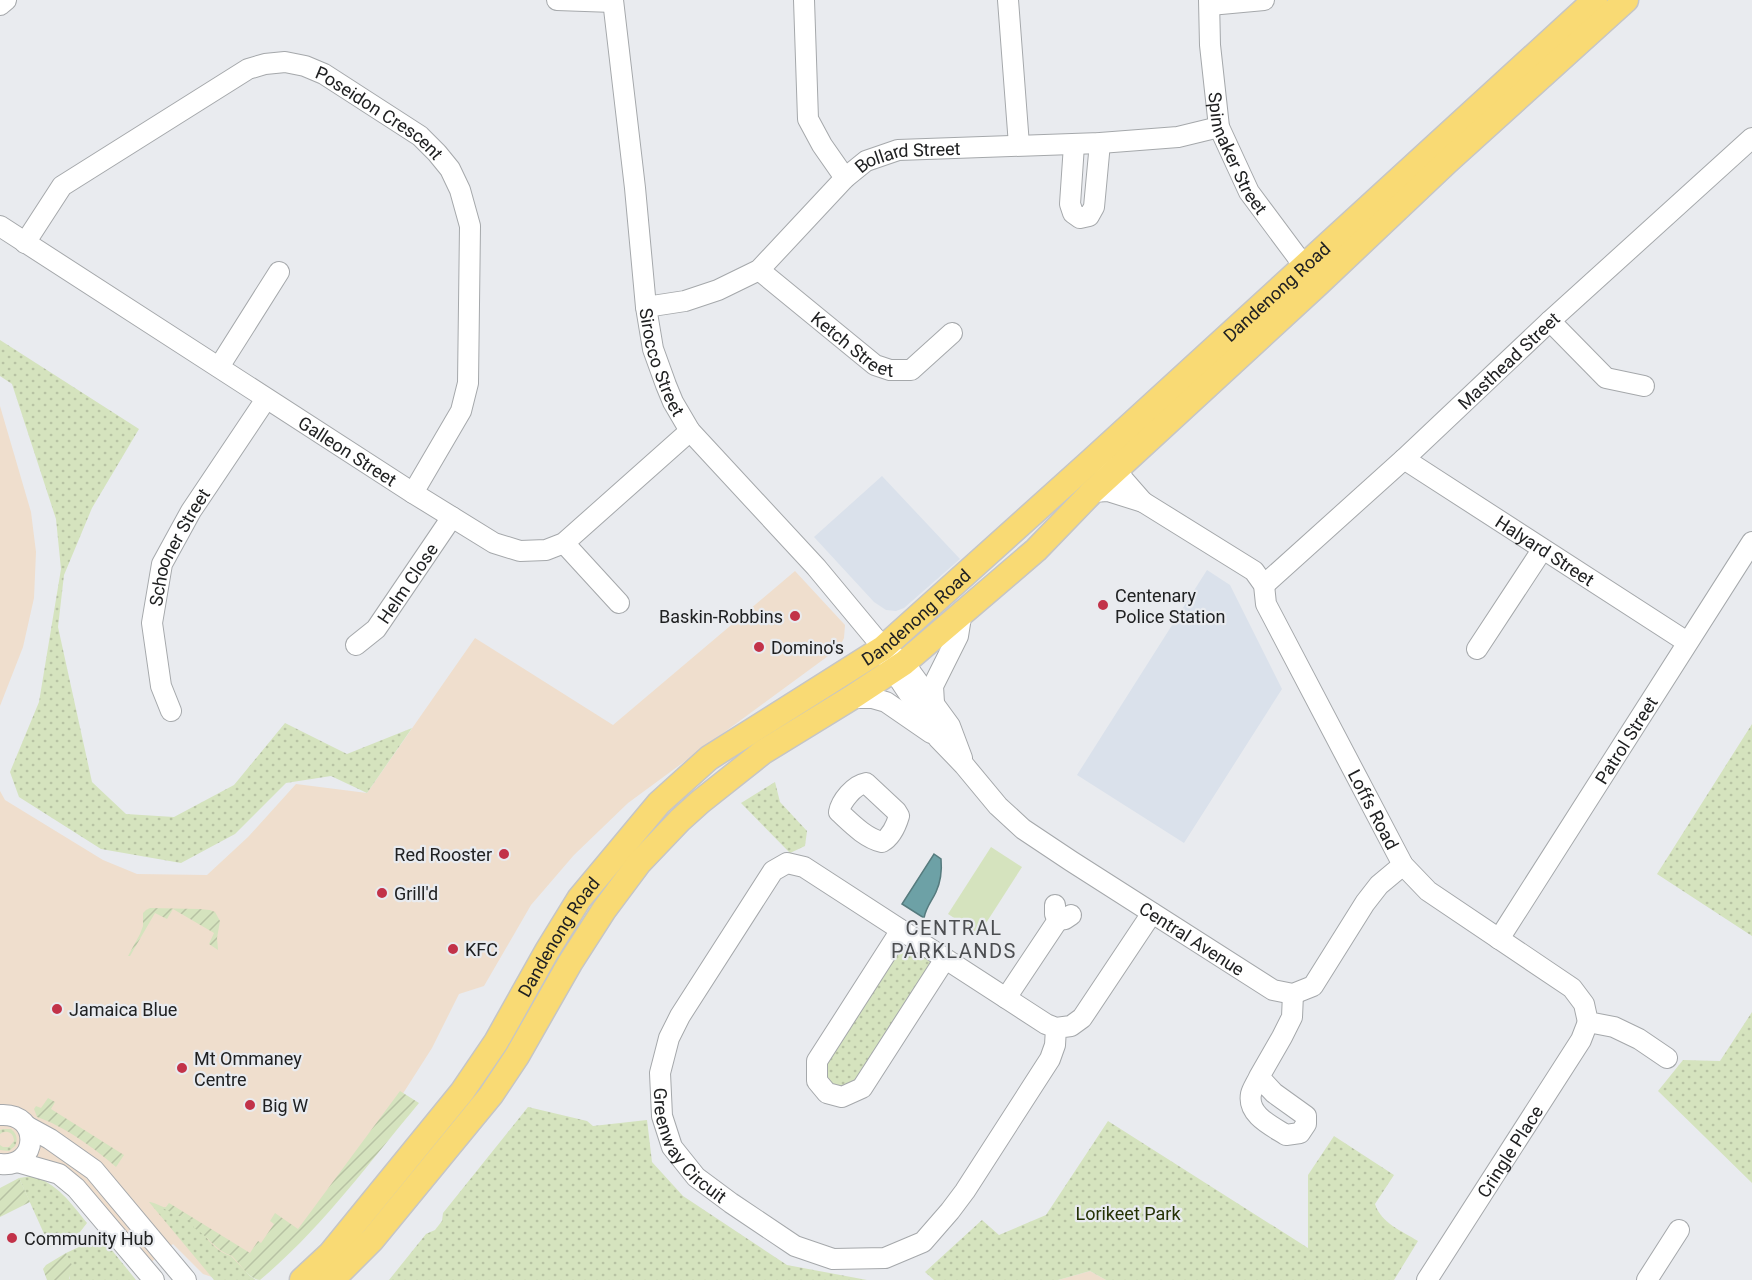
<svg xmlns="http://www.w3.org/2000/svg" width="1752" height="1280" font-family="Roboto,sans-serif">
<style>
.commercial{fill:#efdecd}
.built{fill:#dae1eb}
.grass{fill:url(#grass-dots)}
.garden{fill:url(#garden-furrows)}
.pitch{fill:#d5e3be}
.water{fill:#6da1a6;stroke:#567b7e;stroke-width:1.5}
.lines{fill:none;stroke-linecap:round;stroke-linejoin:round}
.minor-casing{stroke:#a5a8ab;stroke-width:22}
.major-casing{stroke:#c5c5c6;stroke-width:27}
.minor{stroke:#fff;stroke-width:20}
.major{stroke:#f9da74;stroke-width:24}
.poi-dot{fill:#c23249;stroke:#e9ebef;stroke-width:2}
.labels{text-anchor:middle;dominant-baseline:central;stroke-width:4.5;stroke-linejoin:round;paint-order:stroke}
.street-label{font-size:18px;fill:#202122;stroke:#e9ebef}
.poi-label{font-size:18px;fill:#202122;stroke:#e9ebef;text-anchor:start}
.park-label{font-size:18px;fill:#253205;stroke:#e9ebef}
.neighbourhood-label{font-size:20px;letter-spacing:1.5px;fill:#4c4e51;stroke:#e9ebef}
</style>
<defs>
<pattern id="grass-dots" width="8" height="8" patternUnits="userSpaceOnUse" patternTransform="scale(1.5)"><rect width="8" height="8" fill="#d5e3be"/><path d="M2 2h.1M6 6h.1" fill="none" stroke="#b7c2a3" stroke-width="1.8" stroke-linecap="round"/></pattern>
<pattern id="garden-furrows" width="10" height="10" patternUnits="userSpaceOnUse" patternTransform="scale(1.5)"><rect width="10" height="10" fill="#d5e3be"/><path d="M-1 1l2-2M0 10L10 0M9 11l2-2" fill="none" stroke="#b7c2a3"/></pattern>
</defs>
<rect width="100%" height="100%" fill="#e9ebef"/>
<path class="commercial" d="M0,406l31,106 5,40 -2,46 -11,49 -23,59z
M795,571l50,54 -1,13 -5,10 -211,155 -54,52 -43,50 -47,81 -25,8 -27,54 -88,138 -73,78 -50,16 -18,-6 -30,-30 -29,24 -82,-83 -37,-14 -25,2v-382l5,9 98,60 34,14 70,1 41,-38 48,-53 71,9 108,-155 138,87z
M1090,1271l16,9h-48z"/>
<path class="built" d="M882,476l78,83 -56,49 -8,3 -10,-1 -12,-8 -60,-65z
M1207,570l23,15 52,104 -98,154 -107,-68z"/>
<path class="grass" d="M0,340l139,89 -47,79 -28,67 -6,52 34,155 34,32 48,3 60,-32 51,-62 62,31 65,-26 -45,65 -36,-17 -45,7 -51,51 -54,29 -80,-14 -82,-52 -9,-25 29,-70 22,-133 -5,-50 -44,-135 -12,-8z
M1752,724v212l-95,-62z
M775,782l5,20 27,29 -2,15 -15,7 -49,-50z
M909,946l20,12 2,7 -74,118 -14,7c-17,-9 -19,-8 -18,-27l71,-112z
M1752,1012v171l-94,-92 25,-31 37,1z
M528,1107l59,14 6,5 54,-6 5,42 31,34 104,69 80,15h-478l37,-46 9,-4 7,-9 1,-8z
M1108,1121l200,127v-73l26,-39 60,39 -19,29c6,19 27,27 43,37l-24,39h-288l-16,-9 -32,9h-124l-9,-8 57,-52 17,15 47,-20z
M3,1129h8c6,5 7,10 4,17l-6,5 -9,-1v-5l3,2h6l5,-6c0,-8 -7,-12 -14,-7v-4z
M32,1176c25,7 39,27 55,47l-7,9 -30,15 -31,-69z
M149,1202c6,0 27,11 32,15l13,2c10,15 18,31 37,37l19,20 6,4h-42z
M102,1238l34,42h-67l1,-2 -4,-25 30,-14z"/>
<path class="garden" d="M150,908l49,1 11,1 5,2 5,9 -3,17 1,12 -9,-6 5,-11 -41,-24 -6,10 -12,-6 -25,43h-2l12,-22 3,-8v-13l3,-3z
M400,1091l19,12c-51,61 -98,126 -159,177 -12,-1 -19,-16 -28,-24 -16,-5 -24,-20 -38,-28v-9l-6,1 -26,-12 4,-1 3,-4 81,50 8,-12 3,2 13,-19 -4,-3 5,-8 23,16z
M48,1098l7,4 -4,7 73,46 -8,12c-20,-18 -54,-42 -79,-50l-3,-8 2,-3 5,2z
M19,1178l11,24 -30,15v-29z
M66,1253l6,12 -3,15h-22l-4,-11 3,-4z"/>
<path class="pitch" d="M991,847l31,20 -43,67 -31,-20z"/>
<path class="water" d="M934,854l7,5c1,11 0,22 -5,33 -4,9 -10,15 -12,26l-22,-14z"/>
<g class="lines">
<defs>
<g id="minor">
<path d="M557,0l56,2"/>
<path id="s1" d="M613,0l22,188 11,119 7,42 13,36 7,17 17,29 126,136 59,71 8,10 10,22 45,68 26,27 34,41 25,23 48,32 202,129 20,4 20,-8 52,-83 14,-18 24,-20"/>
<path d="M804,0l4,119 14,26 23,33"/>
<path d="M1008,0l11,145"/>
<path id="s2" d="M1209,0l1,45 9,82 30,65 64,86"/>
<path d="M0,5l6,-5"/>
<path d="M1210,5l54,-5"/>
<path d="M1074,145l-4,59 3,9 7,5 9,-2 5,-9 6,-64"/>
<path id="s3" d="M0,226l413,267 81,50 26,8 26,-1 18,-7 126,-112"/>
<path id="s4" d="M25,243l37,-57 186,-117 17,-5 20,-2 20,4 19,8 96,62 17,17 13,16 10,21 10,36 -2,157 -7,28 -48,82"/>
<path id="s5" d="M759,270l116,95 15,5h21l41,-37"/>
<path id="s6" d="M646,307l39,-6 33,-11 41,-20 86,-92 21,-17 32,-11 202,-7 78,-6 41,-10"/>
<path d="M1550,321l56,57 38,8"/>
<path d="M219,367l60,-95"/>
<path id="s7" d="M1404,459l283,183"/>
<path id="s8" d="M1104,466l11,4 28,32 111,69 10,14 2,19 137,261 25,26 144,97 12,16 4,18 26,5 25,12 28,19"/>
<path d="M1092,492l16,-1 35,11"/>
<path d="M564,543l55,60"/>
<path id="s9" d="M1264,585l140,-126 146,-138 202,-183"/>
<path id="s10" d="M356,645l20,-16 76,-112"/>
<path d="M1477,649l65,-99"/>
<path d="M895,657l9,6 46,63 12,32"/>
<path d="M851,698h21l14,4 45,31"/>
<path d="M934,703l-1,-17 25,-50 4,-25"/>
<path id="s11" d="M171,711l-10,-25 -9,-63 10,-59 29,-53 75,-112"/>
<path d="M866,783l30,28 3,5c-3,10 -8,21 -17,26 -17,-4 -31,-19 -43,-30 2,-11 15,-27 27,-29z"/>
<path d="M1055,905v9l3,6 7,-1 6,-4"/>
<path d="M901,930l-84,131v20l10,12 15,4 20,-9 83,-129"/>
<path id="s12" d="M1499,939l253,-397"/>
<path d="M1006,998l52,-78"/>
<path id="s13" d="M1056,1028l-10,-4 -242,-157 -17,-4 -14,8 -93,145 -11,22 -9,35 2,43 10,31 24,30 35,26 64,43 38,13 52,-1 38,-16 27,-31 15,-20 85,-132 5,-14 1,-17 15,-2 11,-8 70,-105"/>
<path d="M1259,1077c-2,5 -7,12 -8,17 -4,21 21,32 35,41l14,-2 6,-9v-8l-32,-23 -15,-16 23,-40 10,-20 1,-23"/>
<path d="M0,1115c42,-3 39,54 0,49"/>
<path d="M28,1127l22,12 44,31 92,110"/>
<path d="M17,1162l42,12 17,14 78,92"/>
<path id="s14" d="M1427,1280l154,-240 7,-18"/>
<path d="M1647,1280l32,-50"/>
</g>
<g id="major">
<path id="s15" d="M302,1280l28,-26 132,-162 34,-50 51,-91 32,-52 80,-96 50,-45 174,-110 208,-187 504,-461"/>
<path d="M332,1280l40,-40 119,-145 26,-39 53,-93 34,-53 35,-47 41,-43 20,-18 63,-50 88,-54 53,-35 132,-113 56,-58 226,-208 129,-122 179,-162"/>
</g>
</defs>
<use href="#minor" class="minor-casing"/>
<use href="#major" class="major-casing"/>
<use href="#minor" class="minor"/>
<use href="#major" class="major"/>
</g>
<g class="poi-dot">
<circle cx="1103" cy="605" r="6"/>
<circle cx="795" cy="616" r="6"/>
<circle cx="759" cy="647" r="6"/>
<circle cx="504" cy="854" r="6"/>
<circle cx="382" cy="893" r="6"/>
<circle cx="453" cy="949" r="6"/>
<circle cx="57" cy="1009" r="6"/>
<circle cx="182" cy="1068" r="6"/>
<circle cx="250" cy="1105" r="6"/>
<circle cx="12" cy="1238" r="6"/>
</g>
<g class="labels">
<g class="street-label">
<text stroke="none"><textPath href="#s4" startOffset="434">Poseidon Crescent</textPath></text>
<text stroke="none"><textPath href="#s2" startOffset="158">Spinnaker Street</textPath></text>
<text stroke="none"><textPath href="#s6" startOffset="315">Bollard Street</textPath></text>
<text stroke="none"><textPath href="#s15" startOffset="1402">Dandenong Road</textPath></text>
<text stroke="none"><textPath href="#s5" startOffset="120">Ketch Street</textPath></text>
<text stroke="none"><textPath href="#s1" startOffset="366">Sirocco Street</textPath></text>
<text stroke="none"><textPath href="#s9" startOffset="332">Masthead Street</textPath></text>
<text stroke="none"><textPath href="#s3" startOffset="414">Galleon Street</textPath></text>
<text stroke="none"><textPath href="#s11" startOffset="172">Schooner Street</textPath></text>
<text stroke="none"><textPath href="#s7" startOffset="168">Halyard Street</textPath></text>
<text stroke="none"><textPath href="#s10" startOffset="81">Helm Close</textPath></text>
<text stroke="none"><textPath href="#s15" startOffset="916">Dandenong Road</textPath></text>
<text stroke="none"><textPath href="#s12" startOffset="236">Patrol Street</textPath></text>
<text stroke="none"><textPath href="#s8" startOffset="453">Loffs Road</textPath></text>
<text stroke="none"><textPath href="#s15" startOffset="430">Dandenong Road</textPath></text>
<text stroke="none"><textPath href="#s1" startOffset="1164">Central Avenue</textPath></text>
<text stroke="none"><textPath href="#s13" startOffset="648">Greenway Circuit</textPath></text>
<text stroke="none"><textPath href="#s14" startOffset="153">Cringle Place</textPath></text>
</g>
<g class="poi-label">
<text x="1115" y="595">Centenary<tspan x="1115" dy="21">Police Station</tspan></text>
<text x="783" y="616" text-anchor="end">Baskin-Robbins</text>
<text x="771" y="647">Domino's</text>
<text x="492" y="854" text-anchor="end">Red Rooster</text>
<text x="394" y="893">Grill'd</text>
<text x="465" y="949">KFC</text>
<text x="69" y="1009">Jamaica Blue</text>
<text x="194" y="1058">Mt Ommaney<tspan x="194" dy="21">Centre</tspan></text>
<text x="262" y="1105">Big W</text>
<text x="24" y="1238">Community Hub</text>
</g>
<g class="park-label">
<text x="1128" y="1213">Lorikeet Park</text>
</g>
<g class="neighbourhood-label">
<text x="954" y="928">CENTRAL<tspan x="954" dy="23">PARKLANDS</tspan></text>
</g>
</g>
</svg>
